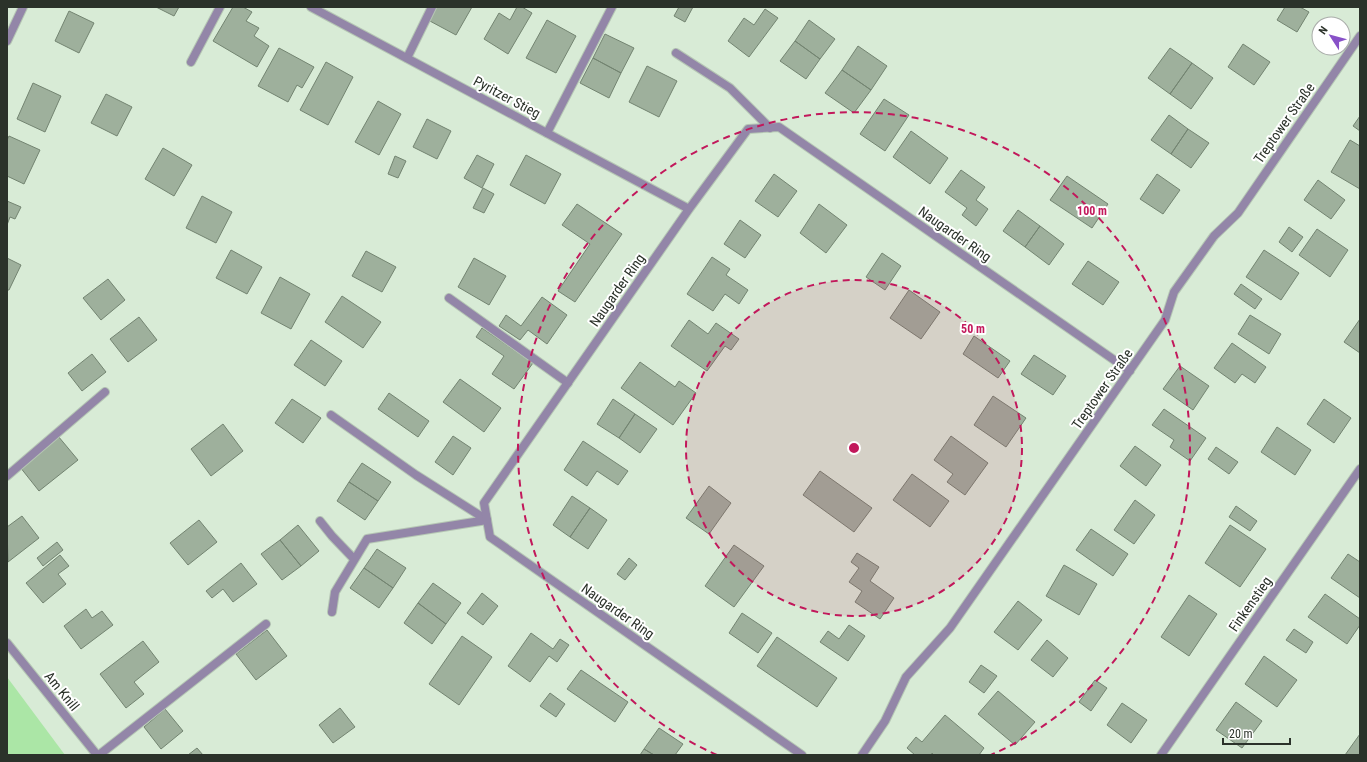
<svg xmlns="http://www.w3.org/2000/svg" width="1367" height="762" font-family="'Roboto Condensed',sans-serif">
<style>
.green{fill:#abe6a6}
.building{fill:#9eb09c;stroke:#738471}
.lines{fill:none;stroke-linecap:round;stroke-linejoin:round}
.lane-casing{stroke:#b5c6b4;stroke-width:10}
.street-casing{stroke:#b5c6b4;stroke-width:10}
.lane{stroke:#9386a8;stroke-width:8}
.street{stroke:#9386a8;stroke-width:8}
.ring{fill:none;stroke:#c2185b;stroke-width:2;stroke-dasharray:7 5}
.labels{text-anchor:middle;dominant-baseline:central;stroke-width:4;stroke-linejoin:round;paint-order:stroke}
.street-label{font-size:14px;fill:#2b322a;stroke:#fff}
.centre{fill:#c2185b;stroke:#fff;stroke-width:2}
.ring-label{font-size:12px;text-anchor:middle;font-weight:bold;fill:#c2185b;stroke:#fff;stroke-width:4;stroke-linejoin:round;paint-order:stroke}
</style>
<rect width="100%" height="100%" fill="#d8ebd6"/>
<path class="green" d="M7,677l58,78h-58z"/>
<path class="building" d="M156,7h23l-5,9z
M233,7h10l9,5 -6,9 13,7 -5,8 15,10 -12,21 -44,-26z
M435,7h37l-16,28 -28,-15z
M517,7h5l10,6 -24,41 -24,-15 15,-26 11,7z
M679,7h14l-8,15 -11,-6z
M1285,7h15l9,5 -12,20 -20,-12z
M765,9l13,9 -29,39 -21,-16 16,-23 10,7z
M69,11l25,12 -15,30 -24,-12z
M547,20l29,16 -20,37 -30,-15z
M809,20l26,19 -15,20 -25,-18z
M605,34l29,14 -13,25 -28,-15z
M795,41l25,18 -14,20 -26,-18z
M1243,44l27,18 -16,23 -26,-18z
M858,46l29,20 -16,24 -29,-20z
M279,48l35,19 -12,21 -5,-3 -9,17 -30,-16z
M1170,48l22,15 -22,31 -22,-16z
M593,58l28,15 -12,25 -29,-15z
M326,62l27,15 -25,48 -28,-15z
M1192,63l21,15 -22,31 -21,-15z
M647,66l30,15 -18,36 -30,-15z
M842,70l29,20 -17,23 -29,-20z
M33,83l28,13 -16,36 -28,-13z
M106,94l26,13 -15,29 -26,-13z
M884,99l25,16 -24,36 -25,-17z
M378,101l23,13 -22,41 -24,-13z
M1169,115l19,14 -17,25 -20,-14z
M1360,116v15l-7,-5z
M427,119l24,12 -14,28 -24,-12z
M1188,129l21,14 -18,25 -20,-14z
M911,131l37,27 -18,26 -37,-27z
M9,136l31,14 -16,34 -17,-8v-36z
M1350,140l10,6v43l-29,-17z
M163,148l29,17 -18,31 -29,-17z
M477,155l17,9 -12,24 -18,-10z
M526,155l35,19 -16,30 -35,-19z
M395,156l11,5 -8,17 -10,-4z
M961,170l24,17 -9,13 12,9 -12,17 -14,-11 5,-7 -22,-16z
M774,174l23,17 -19,26 -23,-16z
M1157,174l23,16 -17,24 -23,-15z
M1067,176l41,28 -16,24 -42,-28z
M1318,180l27,20 -14,19 -27,-19z
M483,188l11,6 -10,19 -11,-5z
M202,196l30,16 -16,31 -30,-15z
M7,201l14,6 -6,12 -5,-2 -3,8z
M577,204l45,30 -47,68 -17,-11 32,-47 -28,-19z
M819,204l28,21 -21,28 -26,-20z
M1018,210l22,16 -15,21 -22,-16z
M740,220l21,15 -16,23 -21,-14z
M1040,226l24,18 -15,21 -24,-18z
M1289,227l14,10 -11,15 -13,-10z
M1317,229l31,21 -18,27 -31,-22z
M231,250l31,17 -15,27 -31,-16z
M1264,250l35,23 -18,27 -35,-23z
M366,251l30,16 -14,25 -30,-16z
M882,253l19,13 -16,24 -19,-13z
M712,257l18,12 -4,6 22,15 -9,14 -14,-10 -12,17 -26,-17z
M7,258l14,7 -12,25h-2z
M474,258l32,18 -17,29 -31,-18z
M1088,261l31,21 -16,23 -31,-21z
M280,277l30,17 -19,35 -30,-16z
M108,279l17,21 -24,20 -18,-22z
M1241,284l21,15 -7,10 -21,-15z
M909,290l31,22 -19,27 -31,-21z
M342,296l39,26 -18,26 -38,-26z
M542,297l25,18 -20,29 -19,-14 -8,10 -21,-14 7,-11 15,11z
M1250,315l31,19 -12,20 -31,-20z
M139,317l18,23 -29,22 -18,-23z
M1360,319v34l-16,-11z
M689,320l19,14 8,-11 23,16 -8,11 -6,-4 -18,25 -36,-25z
M482,328l51,35 -19,26 -22,-15 12,-18 -28,-19z
M974,336l36,25 -12,17 -35,-24z
M311,340l31,21 -17,25 -31,-21z
M1232,343l34,24 -11,16 -13,-9 -7,9 -21,-15z
M92,354l14,18 -24,19 -14,-18z
M1034,355l32,21 -13,19 -32,-21z
M640,362l35,25 4,-6 17,12 -23,32 -52,-37z
M1180,366l29,20 -16,24 -30,-21z
M460,379l41,29 -17,24 -41,-30z
M389,393l40,28 -11,16 -40,-28z
M993,396l33,22 -20,29 -32,-22z
M292,399l29,19 -18,25 -28,-20z
M613,399l22,15 -16,24 -22,-14z
M1324,399l27,19 -17,25 -27,-19z
M1164,409l42,29 -16,23 -20,-14 4,-7 -22,-15z
M635,414l22,15 -17,24 -21,-15z
M223,424l20,27 -32,25 -20,-27z
M1277,427l34,23 -16,25 -34,-23z
M58,436l20,24 -39,31 -19,-24z
M453,436l18,12 -18,27 -18,-13z
M951,436l37,27 -23,32 -18,-13 6,-8 -19,-14z
M583,441l45,30 -10,14 -21,-14 -10,15 -23,-16z
M1135,446l26,19 -15,21 -26,-20z
M1216,447l22,15 -9,12 -21,-15z
M362,463l29,19 -13,19 -29,-19z
M820,471l52,37 -18,24 -51,-37z
M912,474l37,27 -19,26 -37,-27z
M349,482l29,19 -13,19 -28,-19z
M709,486l22,17 -22,31 -23,-16z
M572,496l18,12 -20,29 -17,-12z
M1135,500l20,15 -21,29 -20,-14z
M1236,506l21,15 -7,10 -21,-14z
M590,508l17,12 -19,29 -18,-12z
M22,516l17,22 -31,24 -1,-35z
M199,520l18,22 -29,23 -18,-22z
M298,525l21,26 -18,15 -21,-26z
M1230,525l36,24 -26,38 -35,-24z
M1091,529l37,25 -15,22 -37,-26z
M280,540l21,26 -19,14 -21,-26z
M57,542l6,8 -20,16 -6,-8z
M734,545l30,21 -30,41 -29,-21z
M377,549l29,19 -13,20 -29,-20z
M857,553l22,14 -9,14 24,17 -14,21 -25,-17 7,-11 -13,-9 10,-14 -8,-6z
M1348,554l12,8v36l-29,-20z
M60,555l9,11 -11,8 8,10 -23,19 -17,-20z
M629,558l8,7 -12,15 -8,-6z
M241,563l16,21 -24,18 -10,-13 -11,9 -6,-7z
M1064,565l33,19 -18,31 -33,-19z
M364,568l29,20 -14,20 -29,-20z
M433,583l28,20 -15,21 -28,-21z
M482,593l16,13 -15,19 -16,-12z
M1325,594l35,25v6l-13,19 -39,-27z
M1189,595l28,19 -28,42 -28,-19z
M1018,601l24,19 -24,30 -24,-18z
M418,603l28,21 -14,20 -28,-21z
M86,609l6,9 10,-7 11,14 -32,24 -17,-23z
M742,613l30,20 -14,20 -29,-20z
M849,625l16,11 -17,25 -28,-19 8,-11 11,8z
M1294,629l19,13 -7,11 -20,-13z
M267,630l20,26 -31,24 -20,-26z
M531,633l22,16 7,-10 9,6 -12,17 -8,-6 -19,26 -22,-16z
M462,636l30,21 -33,48 -30,-21z
M777,637l60,41 -20,29 -60,-41z
M1047,640l21,18 -15,19 -22,-17z
M143,641l16,21 -25,20 10,12 -18,14 -26,-34z
M1264,656l33,24 -20,27 -32,-23z
M981,665l16,11 -13,17 -15,-11z
M581,670l47,32 -13,20 -48,-33z
M1095,680l12,8 -16,23 -12,-9z
M998,691l37,31 -20,23 -37,-31z
M550,693l15,11 -9,13 -16,-11z
M1236,702l26,19 -20,27 -26,-18z
M1122,703l25,17 -16,23 -24,-18z
M340,708l15,19 -22,16 -14,-18z
M165,709l18,22 -22,18 -17,-22z
M945,715l39,33 -5,7h-45l-2,-2 -1,2h-16l-8,-7 9,-11 6,5z
M659,728l24,16 -8,11h-21l-10,-6z
M1360,734v21h-15z
M197,748l6,7h-15z
M644,749l10,6h-14z"/>
<g class="lines">
<defs>
<path id="lane" d="M676,53l54,35 40,40
M407,58l25,-51
M191,62l29,-55
M547,133l65,-126
M449,298l119,85
M331,415l85,60 71,45
M7,476l98,-84
M320,521l12,15 22,23
M332,612l3,-20 32,-53 120,-19
M99,755l167,-131"/>
<path id="street" d="M311,7l378,202
M7,41l16,-34
M7,643l90,112
M802,755l-312,-218 -6,-34 205,-294 59,-80 31,-2 351,244
M862,755l23,-34 21,-44 44,-49 215,-308 9,-28 40,-56 24,-23 122,-177
M1161,755l199,-286"/>
</defs>
<use href="#lane" class="lane-casing"/>
<use href="#street" class="street-casing"/>
<use href="#lane" class="lane"/>
<use href="#street" class="street"/>
</g>
<circle cx="854" cy="448" r="168" fill="#c2185b" fill-opacity=".12"/>
<g class="ring">
<circle cx="854" cy="448" r="168"/>
<path d="M717 755A336 336 0 1 1 991 755"/>
</g>
<g class="labels">
<g class="street-label">
<text transform="translate(507 97) rotate(28)">Pyritzer Stieg</text>
<text transform="translate(1284 123) rotate(-55)">Treptower Straße</text>
<text transform="translate(955 234) rotate(35)">Naugarder Ring</text>
<text transform="translate(617 290) rotate(-55)">Naugarder Ring</text>
<text transform="translate(1102 389) rotate(-55)">Treptower Straße</text>
<text transform="translate(1250 604) rotate(-55)">Finkenstieg</text>
<text transform="translate(618 611) rotate(35)">Naugarder Ring</text>
<text transform="translate(62 691) rotate(51)">Am Knill</text>
</g>
</g>
<circle cx="854" cy="448" r="6" class="centre"/>
<g class="ring-label">
<text x="1092" y="215">100 m</text>
<text x="973" y="333">50 m</text>
</g>
<rect width="1367" height="762" fill="none" stroke="#2b322a" stroke-width="16"/>
<g transform="translate(1331 36) rotate(306)"><circle r="19" fill="#ffffff" stroke="#aaadaa"/>
<path d="M0-3L7 15L0 10L-7 15Z" fill="#8851c8"/>
<text y="-6" font-size="11" font-weight="bold" text-anchor="middle" fill="#2b322a">N</text>
</g>
<path d="M1223 738v6h67v-6" fill="none" stroke="#2b322a" stroke-width="2"/>
<text x="1229" y="738" font-size="12" fill="#2b322a" stroke="#ffffff" stroke-width="3" paint-order="stroke">20 m</text>
</svg>
